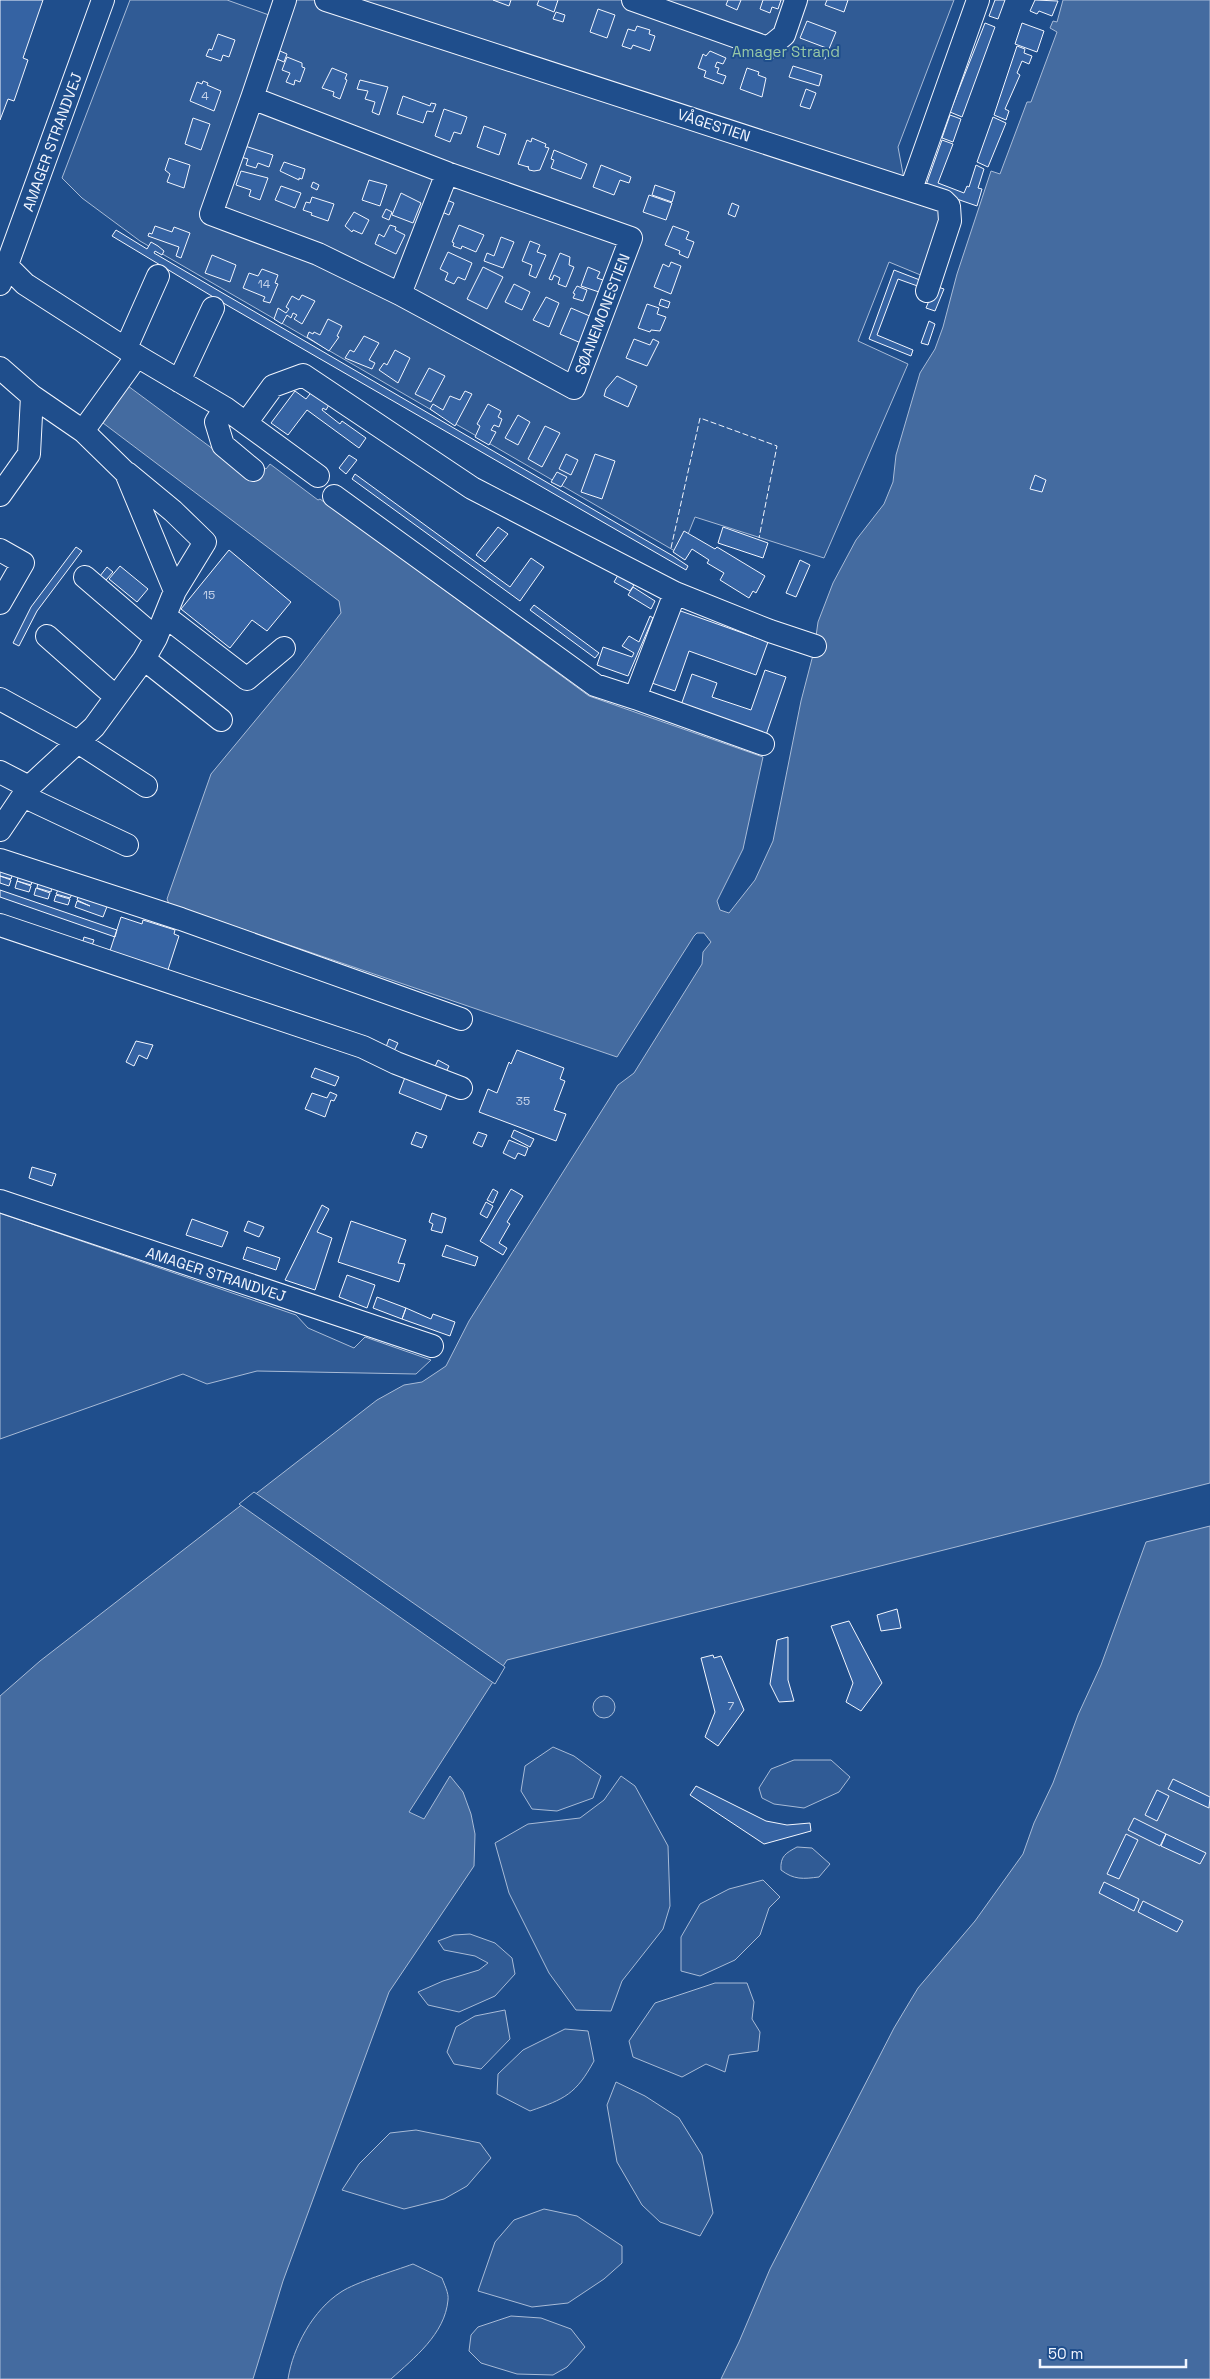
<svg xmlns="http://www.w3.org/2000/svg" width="1210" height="2379" font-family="'Space Grotesk',sans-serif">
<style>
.green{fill:#305b95;stroke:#a8bbd7}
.water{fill:#446ba0;stroke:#a8bbd7}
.pier{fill:#1f4e8c;stroke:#a8bbd7}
.building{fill:#3563a3;stroke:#f2f6ff}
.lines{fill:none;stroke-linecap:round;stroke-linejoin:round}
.minor-casing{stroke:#f2f6ff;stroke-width:24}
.minor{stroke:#1f4e8c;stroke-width:22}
.fence{stroke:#f2f6ff;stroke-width:1;stroke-dasharray:6 2.5;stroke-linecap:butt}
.labels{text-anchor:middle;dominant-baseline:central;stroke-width:4;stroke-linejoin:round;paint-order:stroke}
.number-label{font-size:12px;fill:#c3d1e8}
.park-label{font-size:15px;fill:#97c8a6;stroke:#1f4e8c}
.street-label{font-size:15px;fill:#f2f6ff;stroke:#1f4e8c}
</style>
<rect width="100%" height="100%" fill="#1f4e8c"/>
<path class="green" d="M130,0h97l42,15 6,-15h679l-56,147 9,48 35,16 -19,65 -34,-14 -31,79 50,23 -84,194 -129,-41 -15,37 -540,-313 -58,-43 -20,-20z
M0,1213l296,102 12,13 46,20 11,-11 66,23 -15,14 -159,-3 -50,13 -24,-10 -183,65z
M593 1707a11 11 0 1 1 22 0a11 11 0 1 1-22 0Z
M553,1747l21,9 27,20 -8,22 -36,13 -25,-2 -11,-18 4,-25z
M794,1760h37l19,17 -11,15 -35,16 -30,-4 -12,-6 -3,-10 12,-19z
M621,1776l14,10 33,60 2,60 -7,23 -41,52 -11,30 -35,-1 -27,-37 -40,-80 -14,-50 33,-19 52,-6 24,-18z
M797,1847l15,1 18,16 -11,13c-16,2 -25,3 -38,-7 -1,-14 5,-17 16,-23z
M763,1880l17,17 -11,11 -9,27 -25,25 -35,16 -19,-5v-34l19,-33 29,-15z
M470,1934l25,9 17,15 3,16 -20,22 -36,16 -31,-7 -10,-13 25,-11 36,-11 9,-7 -13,-7 -31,-6 -6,-9 16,-6z
M715,1983h32l7,19 -2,17 8,13 -2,19 -29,4 -4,17 -19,-8 -24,13 -49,-20 -4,-16 26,-38z
M505,2010l5,29 -29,30 -27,-5 -7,-12 9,-25 19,-11z
M565,2029l23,2 6,30c-18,33 -29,38 -64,50l-33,-17 1,-20 25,-24z
M616,2082l29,14 34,22 23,37 11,58 -13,23 -40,-14 -18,-17 -25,-43 -10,-57z
M416,2130l64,13 11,15 -24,28 -23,13 -40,10 -62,-19 17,-26 31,-31z
M544,2209l33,7 45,30v17l-18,16 -36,24 -36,4 -54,-16 17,-49 19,-22z
M413,2264l29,14c2,6 7,15 6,22 -3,34 -34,58 -57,79h-103c5,-32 25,-69 53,-87 15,-10 53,-21 72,-28z
M511,2316l30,2 30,11 14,18 -18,20 -14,8 -36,-1 -36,-11 -12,-12 2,-16 7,-8z"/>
<path class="water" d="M1063,0h147v1483l-703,177 -98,152 15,7 26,-43 13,16 8,22 4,20 -1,32 -85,126 -106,289 -30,98h-253v-683l40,-35 337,-261 27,-15 18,-3 24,-16 23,-45 149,-236 16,-12 68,-109 1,-12 8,-10 -7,-9h-7l-3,3 -77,121 -448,-153 -2,-5 44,-125 87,-105 43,-56 -2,-12 -236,-178 25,-37 89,66 38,9 11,8 4,-5 48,36 2,-1 269,197 174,61 -20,92 -26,52 3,9 9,3 26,-33 18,-39 28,-140 13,-50 4,-29 15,-39 23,-43 28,-36 9,-22 3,-27 24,-82 15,-24 8,-22 14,-53 34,-103 9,3 27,-72h4l26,-70 -7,-4 3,-7 4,1z
M1210,1526v853h-489l18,-37 31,-73 124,-241 24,-40 57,-67 48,-67 11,-31 19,-40 25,-68 23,-50 45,-123z"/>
<path class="pier" d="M254,1492l251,175 -10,17 -256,-180z"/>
<path class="building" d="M0,0h43l-20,58 5,2 -14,41 -6,-2 -8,21z
M493,0h18l-2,6z
M539,0h19l-4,12 -17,-7z
M728,0h13l-4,10 -11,-5z
M763,0h18l-3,9 -6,-2 -2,6 -10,-4z
M827,0h21l-4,12 -19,-7z
M995,0h10l-7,19 -9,-3z
M1035,0l23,1 -6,15 -13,-5 -2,3 -7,-3z
M598,9l17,6 -8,23 -17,-6z
M556,12l9,3 -2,7 -10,-3z
M807,21l29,11 -7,17 -29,-11z
M985,23l10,4 -33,90 -12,-5z
M1022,23l22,8 -7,21 -22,-8z
M637,26l13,4 -1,4 6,2 -5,15 -17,-6 -2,4 -9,-3 6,-17 7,2z
M218,34l17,6 -6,17 -6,-2 -2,6 -15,-5 3,-7 3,1z
M1017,46l8,3 -1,4 8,3 -3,8 -7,-3 -5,12 3,2 -15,34 4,2 -3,9 -12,-5z
M818,49l10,3 -3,7 -10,-3z
M280,51l7,3 -3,8 -7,-3z
M710,51l16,7 -3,6 -6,-2 -2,5 4,1 -2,5 9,3 -3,8 -19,-7 2,-6 -8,-3 5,-14 3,2z
M287,57l15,6v4l3,1 -5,14 -5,-2 -1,5 -8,-3 4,-9 -8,-3z
M793,66l29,9 -3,11 -30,-9z
M332,68l15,6 -2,5 2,1 -7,19 -7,-3 1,-4 -12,-4z
M747,68l12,4 -1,3 8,3 -4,19 -22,-8z
M360,80l28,7 -9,28 -7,-3 3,-10 -10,-3 3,-8 -11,-2z
M203,81l5,2 -1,2 14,6 -7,20 -24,-10 7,-19 5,2z
M806,89l10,4 -6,16 -10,-3z
M403,96l27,10 1,-3 5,1 -3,8 -6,-1 -4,12 -26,-9z
M444,109l23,8 -6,17 -7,-2 -4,10 -15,-6z
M950,115l11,4 -8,23 -11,-4z
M993,117l13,6 -18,44 -11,-5z
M193,118l17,6 -9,26 -16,-6z
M484,126l22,8 -7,21 -22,-8z
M532,138l14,6 -1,3 4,1 -9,22 -6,1 -5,-1 -1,-4v1l-10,-3 9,-24 4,2z
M942,140l11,4 -15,39 26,10 3,-7 2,1 7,-22 8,4 -6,19 4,1 -5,17 -52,-18z
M245,146l28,9 -4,12 -11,-4 -2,5 -10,-3 2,-6 -7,-2z
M554,150l33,14 -6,15 -30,-11 3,-8 -3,-1z
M169,158l21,7 -6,23 -17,-6 3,-8 -5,-4z
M284,162l21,7 -3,10 -3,-1v2l-19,-9z
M601,165l30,12 -2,6 -9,-3 -6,15 -21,-8z
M241,171l27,7 -8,22 -11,-4 2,-6 -15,-5z
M369,180l18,5 -7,21 -18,-6z
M313,182l6,3 -2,5 -6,-3z
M655,185l20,7 -3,10 -20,-7z
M281,186l20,7 -6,15 -20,-8z
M401,193l20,10 -8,20 -21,-8z
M649,195l23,8 -6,17 -23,-8z
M312,197l22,7 -6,17 -17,-6 1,-2 -9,-3 3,-8 4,1z
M447,200l7,3 -5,12 -7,-3z
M732,203l7,3 -4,11 -7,-3z
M386,209l6,3 -3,8 -7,-3z
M354,212l15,8 -7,14 -9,-4 -1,2 -7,-6z
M390,225l6,2 -1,3 10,5 -9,19 -21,-10 4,-10 5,3z
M459,225l25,10 -8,17 -14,-6 -1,3 -8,-3 1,-3 -2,-1z
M155,226l17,6 2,-5 16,6 -9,25 -5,-2 3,-9 -31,-11 1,-3 3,1z
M673,226l16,6 -3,7 8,3 -6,16 -9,-4 1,-3 -15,-6z
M116,230l31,19 4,-7 7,4 6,5 -2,4 -7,-4 -1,2 519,303 15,10 -2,4 -461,-266 -113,-68z
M501,237l13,5 -11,26 -19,-7 3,-8 7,3z
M530,241l10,4 -3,7 9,3 -10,23 -7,-3 3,-10 -10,-4z
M448,252l24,11 -7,17 -7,-3 -4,7 -9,-4 3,-7 -8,-4z
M560,253l10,4 -1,8 5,2 -8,20 -8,-3 2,-6 -6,-3 -2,5 -3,-1z
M212,255l24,10 -6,17 -25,-9z
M671,262l10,4 -10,28 -17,-7 9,-23 6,3z
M483,267l20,10 -16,32 -20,-10z
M588,267l12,5 -3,6 6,2 -4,12 -18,-6z
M262,269l16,6 -3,8 3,1 -8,19 -7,-2 2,-4 -22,-9 6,-15 9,3z
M894,270l31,12 -2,6 -25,-9 -21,56 36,15 -2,6 -42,-17z
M514,284l16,8 -8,18 -17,-8z
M577,286l10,4 -4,11 -10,-3 2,-4 -2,-1z
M935,286l9,3 -9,22 -9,-3z
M302,295l13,6 -13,23 -8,-5 3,-4 -4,-2 -2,5 -4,-3 -5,9 -8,-5 4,-11 8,5 3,-4 -3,-2 6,-11 7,4z
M546,297l13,6 -10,24 -16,-7z
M661,299l9,3 -2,6 -9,-3z
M647,304l12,4 -2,6 9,3 -6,14 -9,-1 -1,2 -12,-4z
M571,308l21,9 -11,26 -21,-9z
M328,319l14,7 -5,10 2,1 -10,14 -22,-14 2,-5 4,2 1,-2 6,3z
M929,321l6,3 -7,21 -7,-2z
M364,336l15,7 -10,17 6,3 -3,6 -27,-11 5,-8 4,2z
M634,339l16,6 3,-6 6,3 -12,24 -21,-8z
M395,350l15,8 -12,25 -19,-13 5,-7 3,2z
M429,368l16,8 -14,26 -16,-8z
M617,376l20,10 -9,21 -24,-11 2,-7z
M313,390l17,13 -4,7 -3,-2 -1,2 18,14 2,-3 24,17 -7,10 -52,-38 -19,25 -17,-12 24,-32 11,8z
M465,391l7,3 -17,32 -25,-17 3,-5 10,6 7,-14 10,4z
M488,404l13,7 -3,6 4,2 -3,8 -5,-2 -3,5 5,2 -7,13 -14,-8 5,-11 -3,-2z
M518,415l12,7 -12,23 -13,-7z
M545,426l15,7 -18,34 -14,-8z
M566,454l12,6 -7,15 -12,-6z
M595,454l20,7 -13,38 -21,-7z
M349,455l8,5 -11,14 -7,-6z
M557,472l10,5 -6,10 -10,-5z
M355,474l155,113 21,-29 13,9 -24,34 -168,-122z
M1035,475l11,5 -4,12 -12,-3z
M498,527l10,7 -23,28 -9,-7z
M723,527l45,16 -5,15 -45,-15z
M684,531l31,18 2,-2 48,29 -9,17 -3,-2 -4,7 -29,-18 4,-7 -17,-10 2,-3 -17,-11 -7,11 -12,-8z
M76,547l6,4 -45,60 -18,35 -6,-3 18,-36z
M229,550l62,52 -24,29 -15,-11 -22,28 -49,-39z
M800,560l10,5 -14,32 -10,-4z
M120,566l28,23 -11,13 -28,-23z
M107,567l6,5 -7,8 -6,-4z
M618,575l16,10 -4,6 -16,-9z
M633,587l22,14 -4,8 -23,-14z
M534,605l65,48 -4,5 -65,-48z
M675,609l93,33 -12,33 -67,-24 -14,40 -26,-9z
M650,616l3,2 -25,58 -31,-11 6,-18 29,10 2,-4 -12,-7 7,-10 10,6z
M765,670l21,7 -21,61 -85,-30 12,-34 25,9 -5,14 39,13z
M0,869l13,4 -2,6 -11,-3z
M19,875l14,4 -2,6 -14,-4z
M0,876l11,4 -2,6 -9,-3z
M17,881l14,5 -2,6 -14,-4z
M38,882l14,4 -1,6 -14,-4z
M36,888l14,5 -2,6 -14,-4z
M59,888l14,4 -3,6 -14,-4z
M0,890l117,40 -2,7 -115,-40z
M79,894l29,10 -5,13 -28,-10 2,-6 13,5 -13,-6z
M56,895l14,4 -2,6 -14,-4z
M121,917l21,7 1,-4 32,10 -1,4 5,2 -13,40 -58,-19z
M84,937l10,3 -3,8 -9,-3z
M389,1039l9,4 -4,8 -8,-4z
M136,1041l17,4 -6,14 -8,-4 -5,11 -8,-4z
M517,1050l47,18 -4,11 5,2 -11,29 12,4 -10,27 -77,-29 9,-23 9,4 12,-31 2,2z
M438,1060l11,6 -5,10 -11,-5z
M315,1068l24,9 -4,9 -24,-9z
M407,1072l42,17 -8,21 -42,-17z
M330,1092l7,3 -3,6 -3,-1 -6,17 -20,-8 7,-16 15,5z
M514,1130l20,9 -4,8 -19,-10z
M416,1132l11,4 -5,12 -11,-4z
M478,1132l9,3 -5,12 -9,-4z
M509,1140l19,8 -3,8 -7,-3 -3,6 -12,-6z
M32,1167l24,7 -4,12 -23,-8z
M493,1189l5,3 -5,11 -6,-3z
M511,1189l12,7 -16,26 3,2 -11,19 8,5 -4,7 -23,-14z
M486,1202l7,4 -6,12 -7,-4z
M322,1205l7,4 -12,23 15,6 -17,52 -30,-10z
M432,1213l14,5 -4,15 -11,-3 2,-6 -4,-2z
M192,1219l36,13 -6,15 -36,-12z
M248,1221l16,6 -5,10 -15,-6z
M351,1221l55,19 -8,23 7,1 -6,18 -61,-20z
M446,1245l32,12 -3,9 -33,-10z
M247,1247l33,11 -4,12 -33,-11z
M347,1275l28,10 -8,23 -28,-11z
M377,1297l29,11 -4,11 -29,-11z
M406,1308l25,11 2,-5 22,8 -5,14 -48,-17z
M897,1609l4,19 -20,3 -4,-16z
M849,1621l33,62 -21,28 -15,-9 7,-19 -22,-57z
M788,1637v43l6,21 -15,1 -9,-18 7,-44z
M713,1655l1,3 7,-2 23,54 -26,36 -13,-9 10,-25 -14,-54z
M1173,1779l37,18 -1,11 -41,-19z
M696,1786l70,35 21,4 23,-2 1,8 -47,13 -74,-49z
M1157,1790l12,6 -12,25 -12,-6z
M1134,1818l32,16 -6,12 -32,-16z
M1126,1834l12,6 -19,39 -12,-5z
M1166,1834l40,19 -6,11 -39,-18z
M1104,1882l35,17 -5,12 -35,-18z
M1143,1901l40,20 -6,11 -39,-20z"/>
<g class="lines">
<defs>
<path id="minor" d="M326,0l618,201 5,5 1,15 -23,70
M633,0l135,48 16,-13 12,-35
M252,98l195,75 184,65 -57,150 -174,-94 -82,-40 -107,-40z
M252,98l33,-98
M911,189l67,-189
M7,266l18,18 112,72 88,52 93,68
M0,284l103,-284
M400,294l47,-121
M126,348l32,-72
M0,368l32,28 51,35 43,42 49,118 -19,47 -12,21 -50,68 -65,60 -29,43
M179,381l34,-73
M225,408l-9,14 7,23 30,25
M246,423l27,-37 30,-11 169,113 203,105 95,38 45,15
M83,431l54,-75
M127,473l46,38 32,31 -30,49
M0,495l29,-41 3,-58
M334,496l261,189 40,13 40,-105
M0,550l23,13 -23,40
M85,577l71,61
M165,616l82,63 37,-31
M47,636l69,61
M144,659l77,61
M635,698l128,46
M0,699l78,43 68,44
M0,772l29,15
M23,796l104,49
M0,860l181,59 280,100
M0,925l363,122 33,16 65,25
M0,1201l432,145"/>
</defs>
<use href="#minor" class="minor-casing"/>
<use href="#minor" class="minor"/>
<path class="fence" d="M671,548l29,-130 77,28 -18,92"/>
</g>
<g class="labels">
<g class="number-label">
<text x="205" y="96">4</text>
<text x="264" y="284">14</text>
<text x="209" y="595">15</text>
<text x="523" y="1101">35</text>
<text x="731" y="1706">7</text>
</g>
<g class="park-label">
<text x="786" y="51">Amager Strand</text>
</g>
<g class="street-label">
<text transform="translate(714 125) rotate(18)">VÅGESTIEN</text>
<text transform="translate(52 142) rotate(-70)">AMAGER STRANDVEJ</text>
<text transform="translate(602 314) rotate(-69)">SØANEMONESTIEN</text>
<text transform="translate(216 1274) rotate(18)">AMAGER STRANDVEJ</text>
</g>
</g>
<path d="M1040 2359v8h146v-8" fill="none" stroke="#f2f6ff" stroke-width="2.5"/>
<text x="1048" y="2359" font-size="15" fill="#f2f6ff" stroke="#1f4e8c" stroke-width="4" paint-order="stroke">50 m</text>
</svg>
